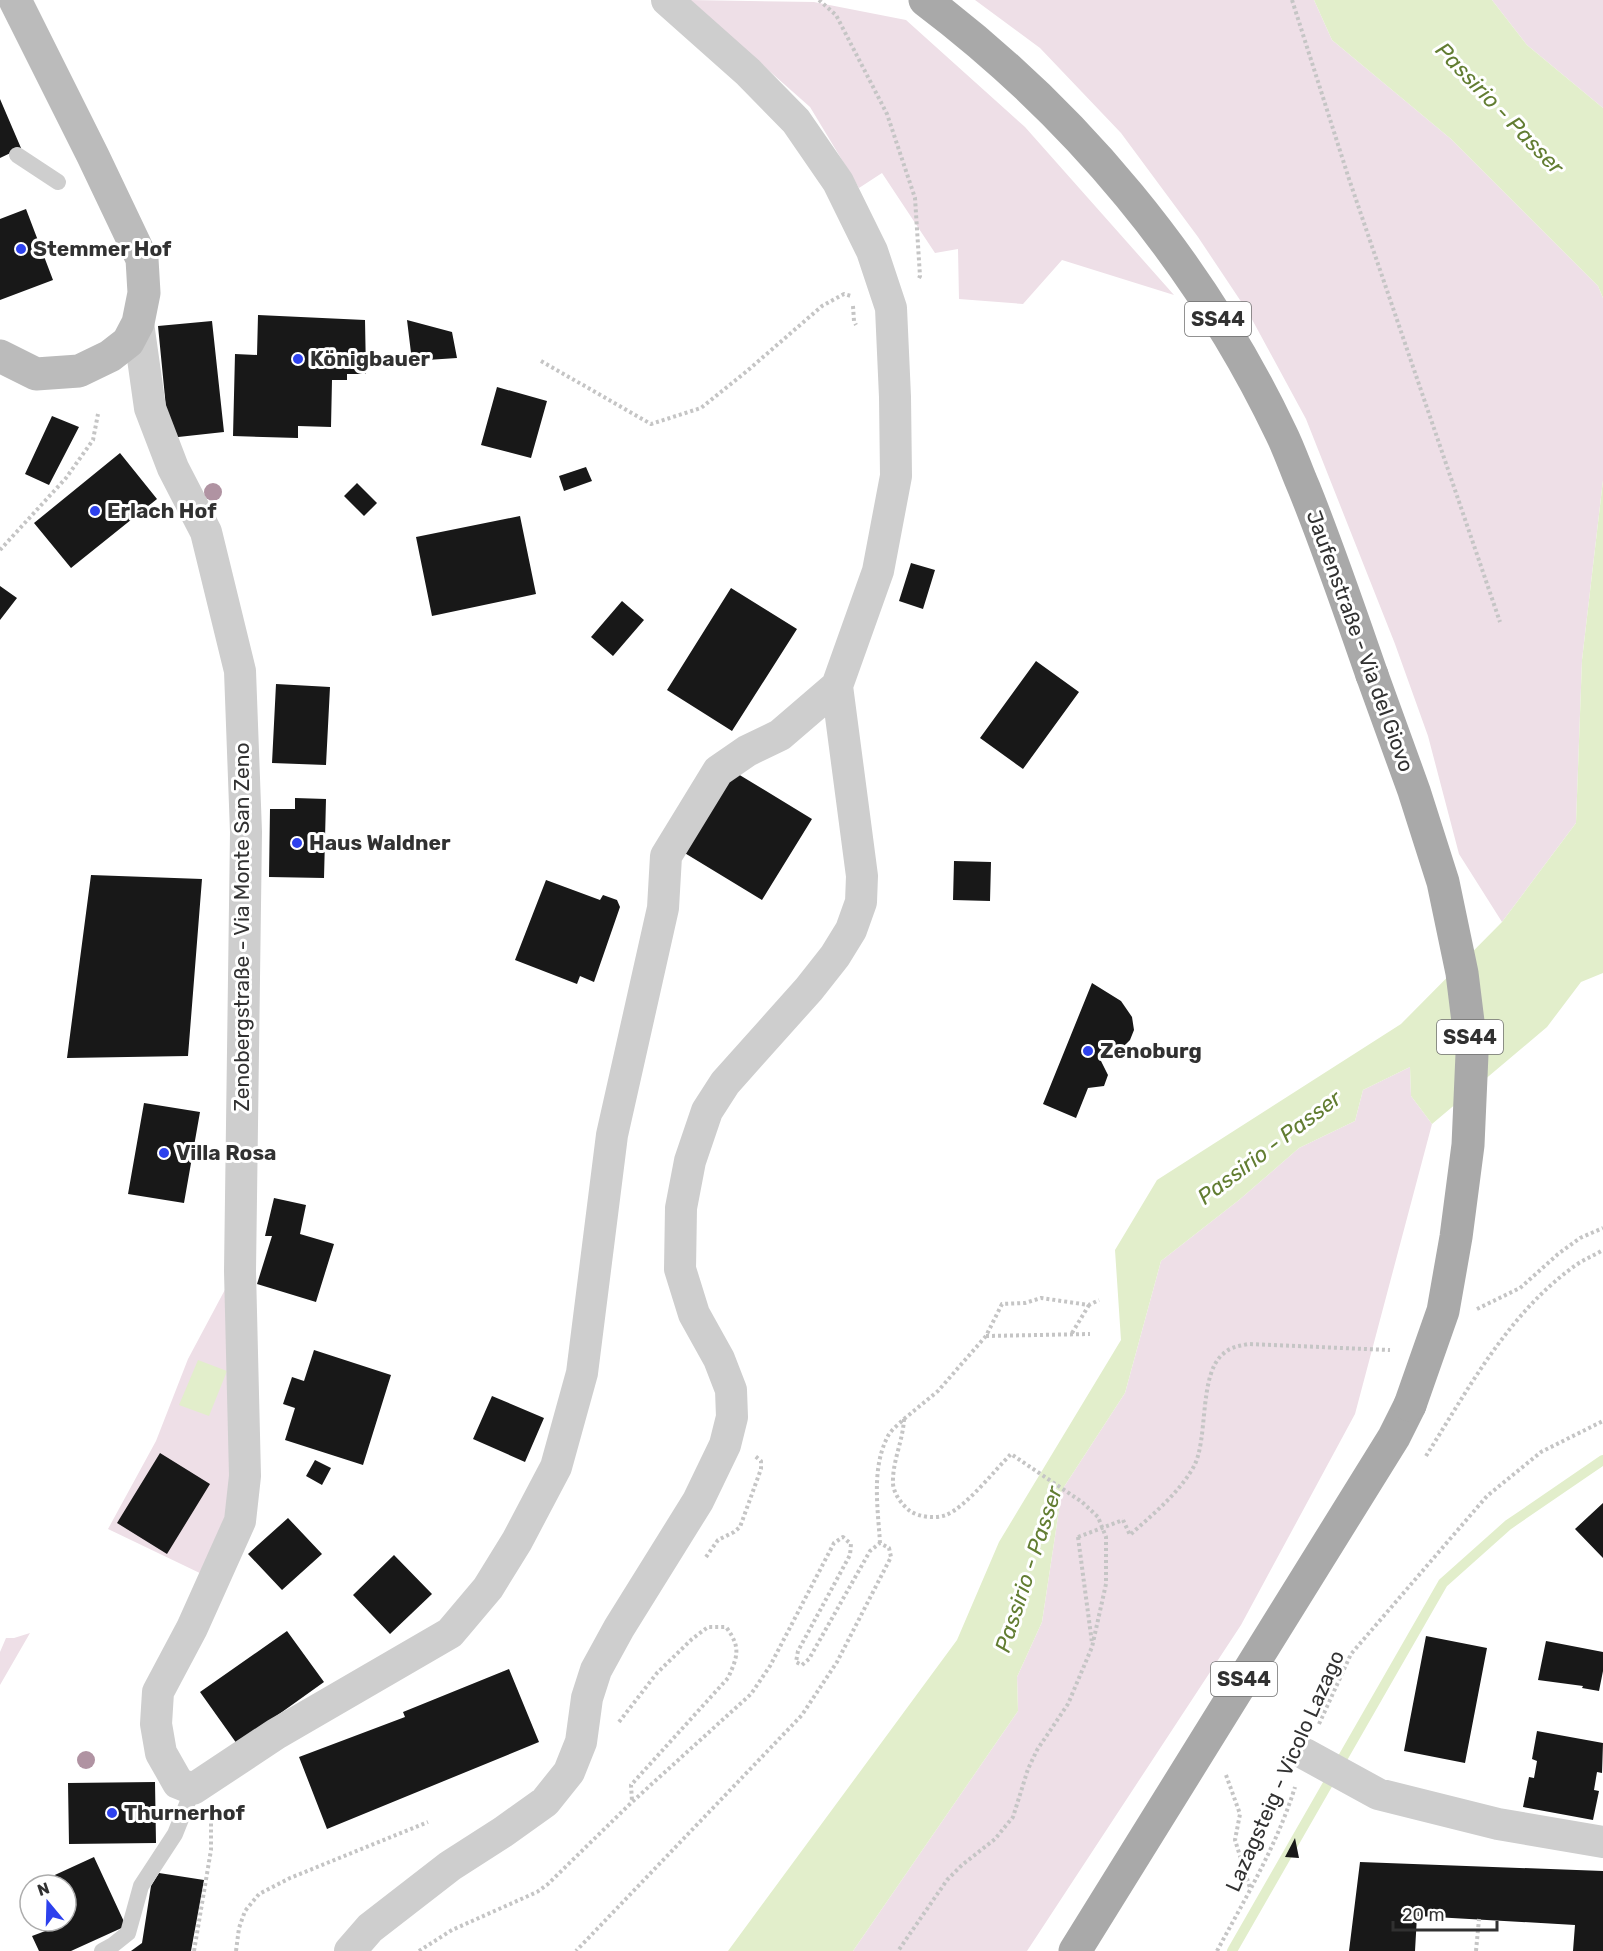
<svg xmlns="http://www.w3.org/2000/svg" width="1603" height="1951" font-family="Rubik,sans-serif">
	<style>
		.green { fill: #eedfe7 }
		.water { fill: #e2eecb }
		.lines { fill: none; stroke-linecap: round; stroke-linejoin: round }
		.stream { stroke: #e2eecb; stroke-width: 10 }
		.building { fill: #181818 }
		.path { stroke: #c5c5c5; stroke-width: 4; stroke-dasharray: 3 3; stroke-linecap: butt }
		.lane { stroke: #cecece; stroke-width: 16 }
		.street { stroke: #cecece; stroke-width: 32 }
		.secondary { stroke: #bbb; stroke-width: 33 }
		.primary { stroke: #a9a9a9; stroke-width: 33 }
		.path-bridge { stroke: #c5c5c5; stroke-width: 4; stroke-dasharray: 3 3; stroke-linecap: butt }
		.primary-bridge { stroke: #a9a9a9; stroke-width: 33 }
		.tree { fill: #b093a2 }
		.poi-dot { fill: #2d41ed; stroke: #fff; stroke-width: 2 }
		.labels { text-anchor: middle; stroke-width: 6; stroke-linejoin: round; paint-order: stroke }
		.shield { fill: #fff; stroke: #6f6f6f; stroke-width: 1.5 }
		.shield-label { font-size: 20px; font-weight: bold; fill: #313131 }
		.poi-label { font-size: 21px; font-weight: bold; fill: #313131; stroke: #fff; text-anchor: start }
		.street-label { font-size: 21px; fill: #313131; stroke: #fff }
		.water-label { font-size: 22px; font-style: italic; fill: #627d32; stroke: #fff }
	</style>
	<rect width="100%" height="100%" fill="#fff"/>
	<path class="green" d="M689 0 814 2 906 20 1025 127 1174 295 1062 260 1023 304 959 299 958 249 935 253 882 173 859 188 810 107Z
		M975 0H1314L1332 40 1451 139 1598 286 1603 298V480L1582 660 1576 823 1502 922 1459 854 1428 736 1395 644 1306 419 1248 312 1198 237 1121 133 1040 48Z
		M1492 0H1603V108L1527 45Z
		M1410 1067 1411 1096 1432 1124 1355 1414 1241 1625 1027 1951H853L1018 1711 1017 1677 1042 1622 1062 1490 1125 1393 1161 1261 1239 1200 1299 1148 1355 1121 1363 1090Z
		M228 1284 233 1492 206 1576 108 1529 156 1441 188 1359Z
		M30 1633 0 1685V1652L6 1638H14Z"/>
	<path class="water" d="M1314 0H1492L1527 45 1603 108V298L1598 286 1451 139 1332 40Z
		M1603 480V973L1581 982 1547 1027 1432 1124 1411 1096 1410 1067 1363 1090 1355 1121 1299 1148 1239 1200 1161 1261 1125 1393 1062 1490 1042 1622 1017 1677 1018 1711 853 1951H728L957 1640 999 1542 1121 1340 1115 1250 1157 1180 1401 1024 1502 922 1576 823 1582 660Z
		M198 1360 227 1371 209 1416 179 1405Z"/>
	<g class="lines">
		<path class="stream" d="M1232 1951 1443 1583 1508 1525 1603 1460"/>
	</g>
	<path class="building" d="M0 99 21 148 0 158Z
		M26 209 53 280 0 300V219Z
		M258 315 365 320 366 374H347V380H332L331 427 298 426V438L233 436 235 354 257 355Z
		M407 320 452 332 457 358 412 361Z
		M212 321 224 432 169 438 158 326Z
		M497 387 547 401 531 458 481 445Z
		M52 416 79 427 49 485 25 474Z
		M120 453 157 499 71 568 34 523Z
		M586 467 592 481 564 491 559 476Z
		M357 483 377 503 364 516 344 496Z
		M520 516 536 594 432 616 416 537Z
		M911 563 935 570 923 609 899 601Z
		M0 586 17 598 0 620Z
		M731 588 797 629 732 731 667 690Z
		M622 601 644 620 613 656 591 637Z
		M1036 661 1079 692 1023 769 980 738Z
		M276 684 330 687 326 765 272 763Z
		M733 771 812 819 762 900 683 852Z
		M295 798 326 799 324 878 269 877 270 809H295Z
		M954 861 991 862 990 901 953 900Z
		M91 875 202 879 188 1056 67 1058Z
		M546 880 600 900 603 895 617 900 620 907 594 982 580 976 577 984 515 960Z
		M1092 983 1121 1001 1132 1017 1134 1030 1130 1040 1121 1049 1108 1051 1101 1061 1108 1075 1104 1086 1088 1088 1076 1118 1043 1104Z
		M144 1103 200 1112 184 1203 128 1194Z
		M274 1198 306 1205 300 1234 334 1244 316 1302 257 1284 272 1236H265Z
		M314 1350 391 1375 363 1465 285 1440 295 1408 283 1404 292 1377 304 1381Z
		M492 1396 544 1418 525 1462 473 1439Z
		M160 1453 210 1484 167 1554 117 1523Z
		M315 1460 331 1468 322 1485 306 1476Z
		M1603 1503V1558L1575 1529Z
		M288 1518 322 1554 282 1590 248 1554Z
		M394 1555 432 1594 390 1634 353 1595Z
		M287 1631 324 1682 237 1744 200 1692Z
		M1426 1636 1487 1648 1465 1763 1404 1751Z
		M1546 1641 1603 1652V1671L1599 1691 1582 1688 1583 1686 1538 1680Z
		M509 1669 539 1742 327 1829 299 1757 405 1717 403 1712Z
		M1537 1731 1603 1743 1602 1773 1597 1772 1594 1790 1599 1791 1593 1820 1523 1807 1529 1777 1534 1778 1537 1761 1532 1759Z
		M155 1782 156 1843 69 1844 68 1783Z
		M1295 1838 1299 1858 1285 1857Z
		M94 1857 126 1926 71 1951H39L32 1936 48 1930 44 1921H66V1885H33Z
		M1360 1862 1603 1871V1951H1573L1575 1925 1417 1916 1415 1951H1349Z
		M159 1873 204 1880 191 1951H131L142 1943 151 1886Z"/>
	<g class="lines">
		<path class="path" d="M819 0 836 15 887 114 915 198 920 276 918 280
			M1292 0 1349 179 1500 622
			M853 306 854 321 856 325
			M541 361 651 424 701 408 747 371 822 306 844 294 851 296
			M0 550 66 478 93 440 98 414
			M1477 1309 1520 1288 1558 1254 1580 1238 1603 1228
			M1072 1333 1089 1305
			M986 1336 1090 1334
			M904 1419 938 1391 986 1336 1002 1304 1025 1303 1041 1298 1089 1305 1099 1300
			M1426 1456C1469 1388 1510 1310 1579 1263 1587 1258 1595 1255 1603 1250
			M1123 1520 1130 1535C1152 1515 1177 1495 1193 1468 1209 1441 1198 1375 1223 1354 1230 1347 1239 1346 1248 1344L1390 1350
			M1078 1537 1092 1643
			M880 1543C878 1509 871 1468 888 1436 891 1430 899 1424 904 1419 903 1441 892 1462 893 1484 894 1494 902 1505 910 1511 919 1517 935 1519 946 1515 966 1507 995 1470 1011 1454L1082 1502 1098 1517 1106 1537V1584L1092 1647 1068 1704 1037 1750 1028 1769 1013 1817 995 1839 962 1865 947 1880 898 1951
			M706 1557 718 1540 734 1532 740 1527 761 1469V1461L755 1456
			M619 1722 657 1673 692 1639 708 1627H726C741 1647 738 1656 728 1678L631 1785 632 1801
			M1319 1724 1351 1654 1487 1496 1541 1452 1603 1421
			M1226 1775 1240 1814 1235 1840 1250 1888
			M194 1951 211 1850V1818
			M236 1951 239 1928 245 1911 259 1894 290 1878 428 1822
			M419 1951 452 1930 537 1892 548 1884 632 1802 751 1694 770 1666 834 1543 843 1537 851 1544 850 1555 798 1651 796 1662 802 1665 809 1659 870 1551 880 1543 889 1548 891 1557 837 1662 802 1715 576 1951
			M1217 1951C1246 1897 1277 1845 1295 1787
			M1476 1951 1479 1919"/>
		<path class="lane" d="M17 155 58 182
			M102 1951 113 1945 128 1933 141 1886 175 1834 193 1789"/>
		<path class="street" d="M138 323 150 408 173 468 206 532 240 671 246 832 240 1271 245 1476 240 1521 192 1628 158 1692 156 1724 161 1753 178 1783 193 1789 276 1734 450 1633 488 1588 517 1541 556 1467 582 1373 612 1135 663 908 666 856 718 771 747 751 780 735 837 686
			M1305 1754 1378 1794 1498 1824 1603 1842
			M350 1951 370 1928 450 1866 503 1832 545 1802 569 1772 581 1742 587 1698 596 1670 619 1628 698 1501 725 1445 732 1417 731 1390 719 1359 694 1314 680 1269 681 1208 690 1161 707 1111 725 1083 809 989 835 956 851 930 861 902 862 876 837 686 878 571 896 476 895 397 891 308 872 251 838 182 796 121 748 72 667 0"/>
		<path class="secondary" d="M0 356 36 374 79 371 110 356 128 342 138 323 144 293 142 259 93 156 15 0"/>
		<path class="primary" d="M925 0C1076 114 1200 263 1281 433 1290 451 1296 470 1304 488 1329 550 1350 612 1372 675
			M1075 1951 1394 1437 1410 1405"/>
		<path class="path-bridge" d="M1078 1537 1123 1520"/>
		<path class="primary-bridge" d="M1372 675 1414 791 1443 882 1462 973 1472 1054 1468 1145 1456 1237 1443 1311 1410 1405"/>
	</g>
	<g class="tree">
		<circle cx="213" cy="492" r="9"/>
		<circle cx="86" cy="1760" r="9"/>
	</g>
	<g class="poi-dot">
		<circle cx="21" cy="249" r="6"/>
		<circle cx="298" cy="359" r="6"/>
		<circle cx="95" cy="511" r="6"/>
		<circle cx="297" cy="843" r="6"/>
		<circle cx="1088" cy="1051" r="6"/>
		<circle cx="164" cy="1153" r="6"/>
		<circle cx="112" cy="1813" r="6"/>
	</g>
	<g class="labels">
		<g class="shield">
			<rect x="1185" y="302" width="66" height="34" rx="4.5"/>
			<rect x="1437" y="1020" width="66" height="34" rx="4.5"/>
			<rect x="1211" y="1662" width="66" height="34" rx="4.5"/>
		</g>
		<g class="shield-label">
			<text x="1218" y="326">SS44</text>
			<text x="1470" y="1044">SS44</text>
			<text x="1244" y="1686">SS44</text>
		</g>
		<g class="poi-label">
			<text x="33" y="256">Stemmer Hof</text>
			<text x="310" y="366">Königbauer</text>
			<text x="107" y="518">Erlach Hof</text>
			<text x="309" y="850">Haus Waldner</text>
			<text x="1100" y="1058">Zenoburg</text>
			<text x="176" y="1160">Villa Rosa</text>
			<text x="124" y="1820">Thurnerhof</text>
		</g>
		<g class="street-label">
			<text transform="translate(1360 641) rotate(70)" y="7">Jaufenstraße - Via del Giovo</text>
			<text transform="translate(242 927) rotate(-90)" y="7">Zenobergstraße - Via Monte San Zeno</text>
			<text transform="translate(1285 1771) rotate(-66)" y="7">Lazagsteig - Vicolo Lazago</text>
		</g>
		<g class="water-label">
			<text transform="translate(1500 108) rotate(46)" y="8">Passirio - Passer</text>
			<text transform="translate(1269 1147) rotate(-37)" y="8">Passirio - Passer</text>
			<text transform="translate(1028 1569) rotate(-72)" y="8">Passirio - Passer</text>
		</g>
	</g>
	<g transform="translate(48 1903) rotate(341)"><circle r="28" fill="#ffffff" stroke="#adadad" stroke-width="1.5"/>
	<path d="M0-4.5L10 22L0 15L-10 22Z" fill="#2d41ed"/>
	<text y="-9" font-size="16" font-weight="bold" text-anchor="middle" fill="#313131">N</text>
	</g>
	<path d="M1393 1921v9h104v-9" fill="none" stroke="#313131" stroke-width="3"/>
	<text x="1402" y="1921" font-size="18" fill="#313131" stroke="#ffffff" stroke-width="4.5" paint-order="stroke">20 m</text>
</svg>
